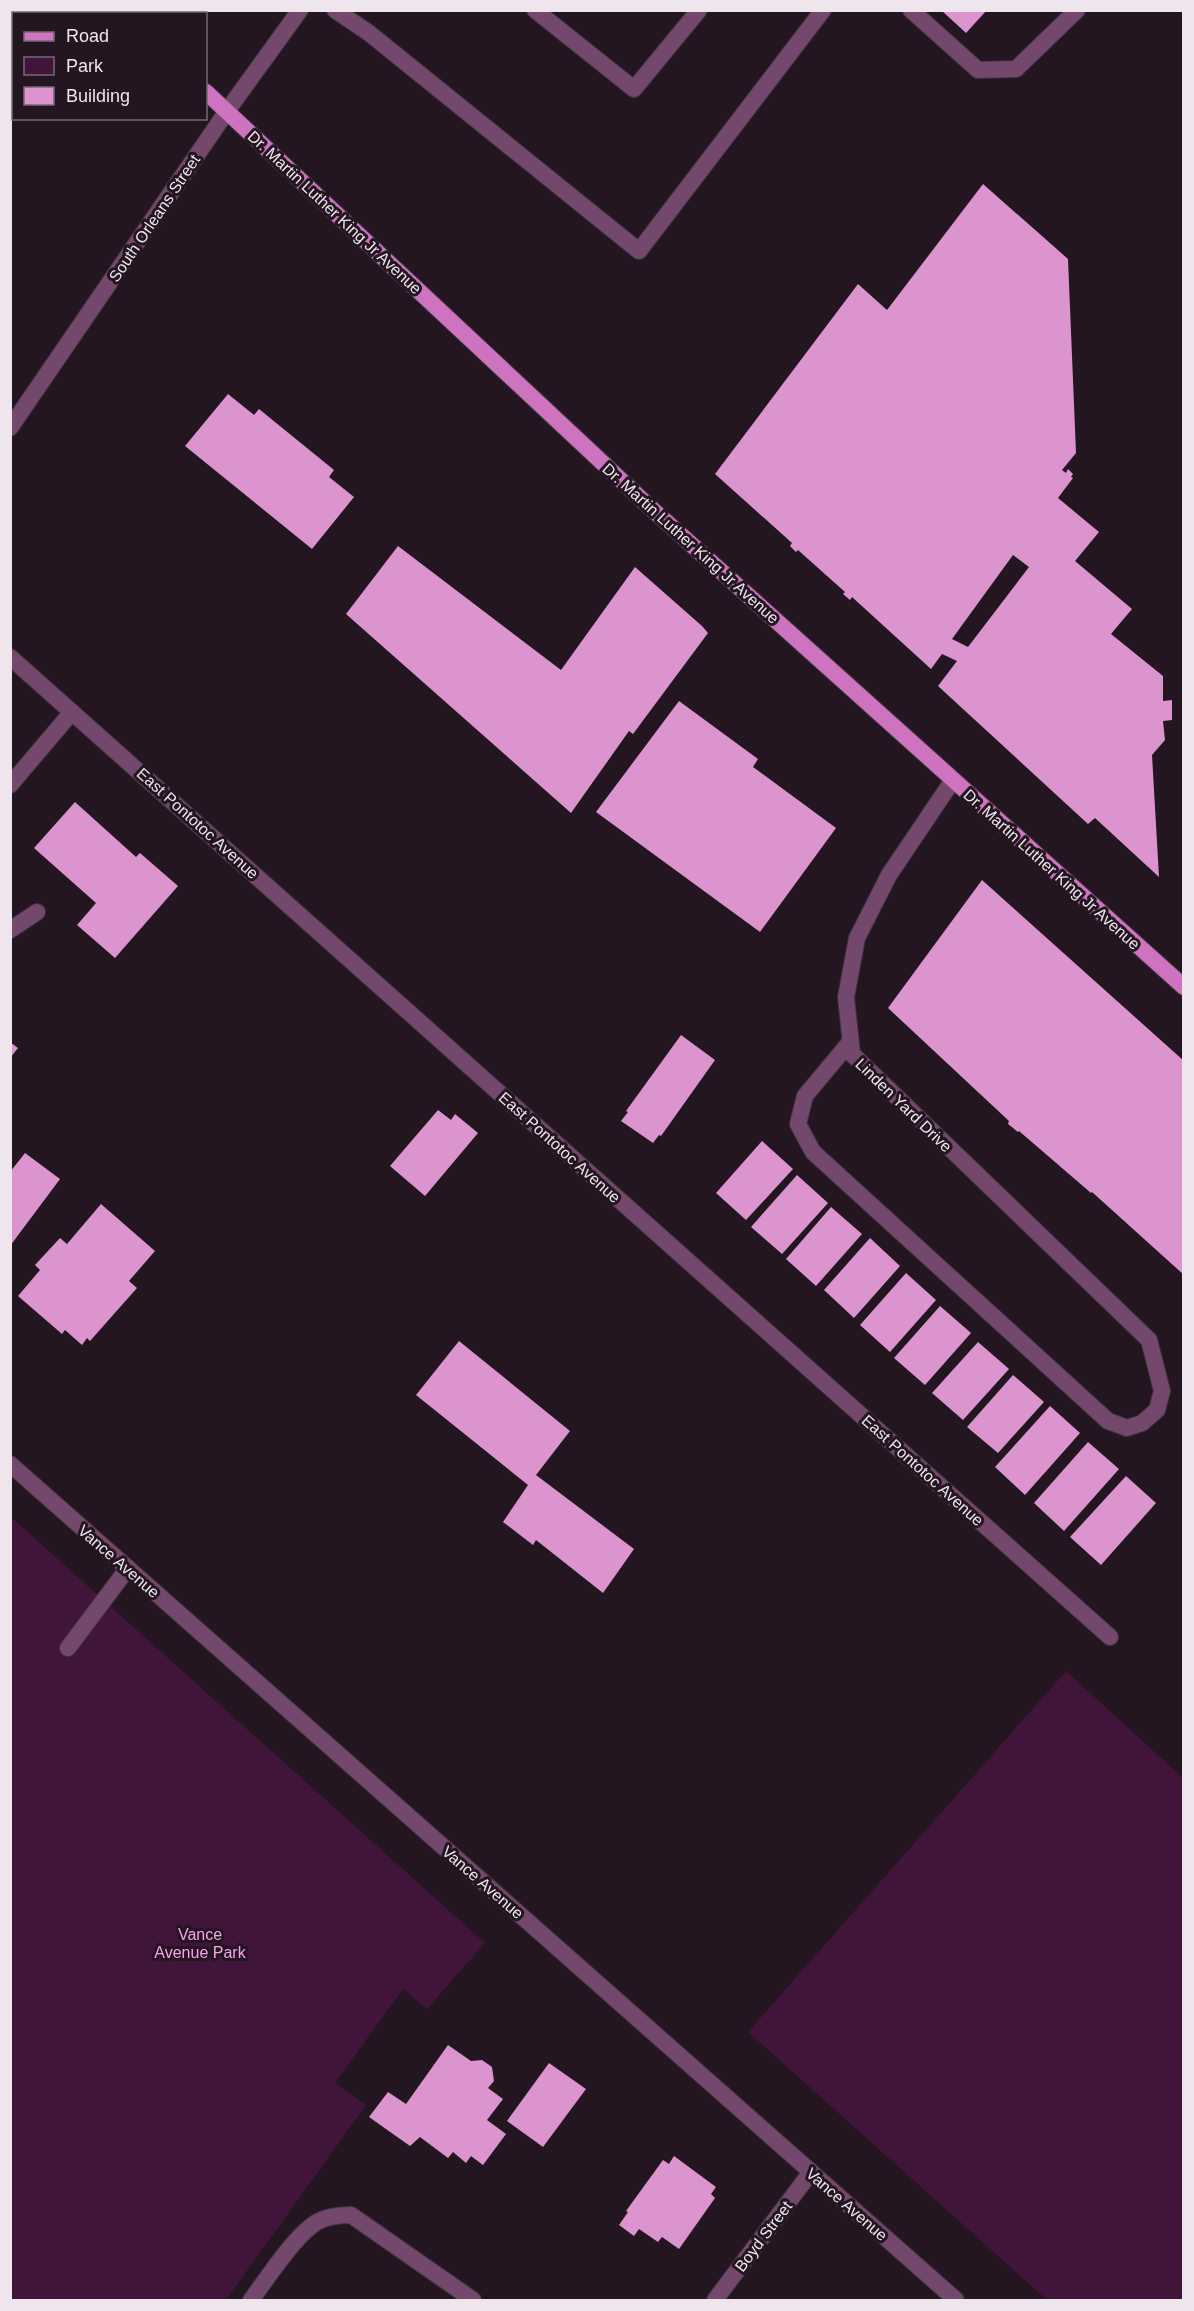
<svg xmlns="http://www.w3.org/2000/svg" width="1194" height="2311" font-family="Helvetica,sans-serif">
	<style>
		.park { fill: #41143a }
		.building { fill: #dc94ce; fill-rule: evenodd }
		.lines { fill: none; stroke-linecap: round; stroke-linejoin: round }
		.service-casing { stroke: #40333e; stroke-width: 18 }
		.minor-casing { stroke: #40333e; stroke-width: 18 }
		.tertiary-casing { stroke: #40333e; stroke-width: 18 }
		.primary-casing { stroke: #40333e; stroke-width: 18 }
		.service { stroke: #74486c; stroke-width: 16 }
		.minor { stroke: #74486c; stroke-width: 16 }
		.tertiary { stroke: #74486c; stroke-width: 16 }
		.primary { stroke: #ce73bf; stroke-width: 16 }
		.labels { text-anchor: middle; stroke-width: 6; stroke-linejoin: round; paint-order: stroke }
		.street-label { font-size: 16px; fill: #efe5ed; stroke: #231621 }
		.park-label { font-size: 16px; fill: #fda0eb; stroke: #231621 }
	</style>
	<rect width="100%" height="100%" fill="#231621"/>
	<path class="park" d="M10 1516 485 1943 427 2009 403 1989 335 2083 366 2105 226 2300H11Z
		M1066 1671 1183 1778V2300H1047L748 2032Z"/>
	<path class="building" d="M941 10H987L966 33Z
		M983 184 1068 259 1076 453 1062 470 1066 473 1068 469 1073 474 1071 477 1073 478 1058 498 1099 532 1075 561 1132 609 1111 634 1163 676V701L1172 700V720L1163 721 1165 740 1152 755 1159 877 1095 818 1088 824 938 686 957 661 942 654 931 669 852 597 850 600 843 594 845 592 798 550 796 552 790 546 792 543 715 474 858 284 887 310ZM1013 555 1029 567 968 647 952 639Z
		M228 394 254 415 259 409 334 470 329 477 354 497 312 549 185 446Z
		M398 546 561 670 635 567 702 626 708 633 633 734 629 731 571 813 346 614Z
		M679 701 758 759 753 767 836 828 760 932 596 812Z
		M75 802 136 857 140 853 178 886 115 958 77 925 96 903 34 848Z
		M982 880 1184 1061V1275L1092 1192 1091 1193 1019 1131 1018 1132 1008 1124 1009 1121 888 1008Z
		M681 1035 715 1060 661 1136 659 1135 653 1143 621 1121 628 1112 626 1111Z
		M10 1042 18 1048 10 1058Z
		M438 1110 451 1120 455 1114 478 1133 425 1196 390 1166Z
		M762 1141 793 1169 746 1220 716 1193Z
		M25 1153 60 1179 10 1246V1172Z
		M797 1175 828 1203 782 1254 751 1227Z
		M101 1204 155 1251 129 1281 137 1288 90 1341 87 1338 82 1345 65 1330 62 1334 18 1296 40 1270 35 1265 60 1238 67 1244Z
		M831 1207 862 1234 816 1286 786 1259Z
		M870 1238 900 1266 854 1318 824 1290Z
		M906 1273 936 1300 890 1352 860 1325Z
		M940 1306 971 1333 925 1385 894 1358Z
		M459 1341 570 1431 536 1475 634 1549 603 1593 536 1540 533 1545 503 1522 528 1485 416 1395Z
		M978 1342 1009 1369 963 1420 932 1393Z
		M1013 1375 1044 1402 998 1453 967 1427Z
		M1050 1406 1080 1433 1025 1495 995 1467Z
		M1088 1442 1119 1469 1064 1531 1034 1503Z
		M1126 1476 1156 1503 1101 1565 1070 1537Z
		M448 2045 471 2061 482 2060 492 2067 494 2081 488 2088 503 2099 487 2120 506 2134 483 2165 471 2156 466 2163 453 2152 448 2158 420 2137 410 2146 369 2117 388 2092 406 2104Z
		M549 2063 586 2089 543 2147 507 2121Z
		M674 2156 716 2187 711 2194 715 2198 679 2249 662 2237 658 2242 639 2229 634 2236 619 2225 628 2212 626 2211 663 2160 669 2164Z"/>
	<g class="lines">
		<g class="service-casing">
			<path id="service" d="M335 10 369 33 639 251 823 10
				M535 10 634 89 699 10
				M911 10 978 70 1016 69 1077 10
				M10 785 72 712
				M10 930 37 912
				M850 1042 805 1096 798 1124 813 1152 1108 1421 1127 1428 1142 1423 1157 1410 1162 1391 1149 1340 852 1054 846 997 857 938 889 875 953 780
				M68 1648 128 1568
				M251 2300C267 2279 296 2233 319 2221 329 2216 340 2215 351 2215L473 2300"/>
		</g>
		<g class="minor-casing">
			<path id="minor" d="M10 428 227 111 300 10
				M10 657 1110 1637
				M715 2300 811 2172"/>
		</g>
		<g class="tertiary-casing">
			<path id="tertiary" d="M10 1464 956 2300"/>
		</g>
		<g class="primary-casing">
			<path id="primary" d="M113 10 117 14
				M206 92 653 510 1184 987"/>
		</g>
		<use href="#service" class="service"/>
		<use href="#minor" class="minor"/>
		<use href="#tertiary" class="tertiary"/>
		<use href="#primary" class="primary"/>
	</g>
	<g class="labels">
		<g class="street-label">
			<text transform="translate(335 212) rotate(43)" y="6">Dr. Martin Luther King Jr Avenue</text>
			<text transform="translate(154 218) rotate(-56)" y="6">South Orleans Street</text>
			<text transform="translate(691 543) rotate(42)" y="6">Dr. Martin Luther King Jr Avenue</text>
			<text transform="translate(198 823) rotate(42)" y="6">East Pontotoc Avenue</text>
			<text transform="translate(1052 869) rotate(42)" y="6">Dr. Martin Luther King Jr Avenue</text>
			<text transform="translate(904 1105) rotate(44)" y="6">Linden Yard Drive</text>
			<text transform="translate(560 1147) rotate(42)" y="6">East Pontotoc Avenue</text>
			<text transform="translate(923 1470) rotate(42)" y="6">East Pontotoc Avenue</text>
			<text transform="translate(119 1561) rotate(41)" y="6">Vance Avenue</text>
			<text transform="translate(483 1882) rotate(41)" y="6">Vance Avenue</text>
			<text transform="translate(847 2204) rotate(41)" y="6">Vance Avenue</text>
			<text transform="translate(763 2236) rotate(-53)" y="6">Boyd Street</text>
		</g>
		<g class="park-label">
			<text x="200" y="1940">Vance<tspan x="200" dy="18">Avenue Park</tspan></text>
		</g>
	</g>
	<rect width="1194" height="2311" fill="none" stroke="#efe5ed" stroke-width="24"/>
	<rect x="12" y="12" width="195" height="108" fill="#231621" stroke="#756973" stroke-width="1.5"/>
	<rect x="24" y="32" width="30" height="9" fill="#ce73bf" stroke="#756973" stroke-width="1.5"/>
	<text x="66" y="42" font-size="18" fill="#efe5ed">Road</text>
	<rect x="24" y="57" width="30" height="18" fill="#41143a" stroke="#756973" stroke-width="1.5"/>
	<text x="66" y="72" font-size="18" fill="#efe5ed">Park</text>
	<rect x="24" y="87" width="30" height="18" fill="#dc94ce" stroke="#756973" stroke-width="1.5"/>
	<text x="66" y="102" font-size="18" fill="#efe5ed">Building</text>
</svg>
